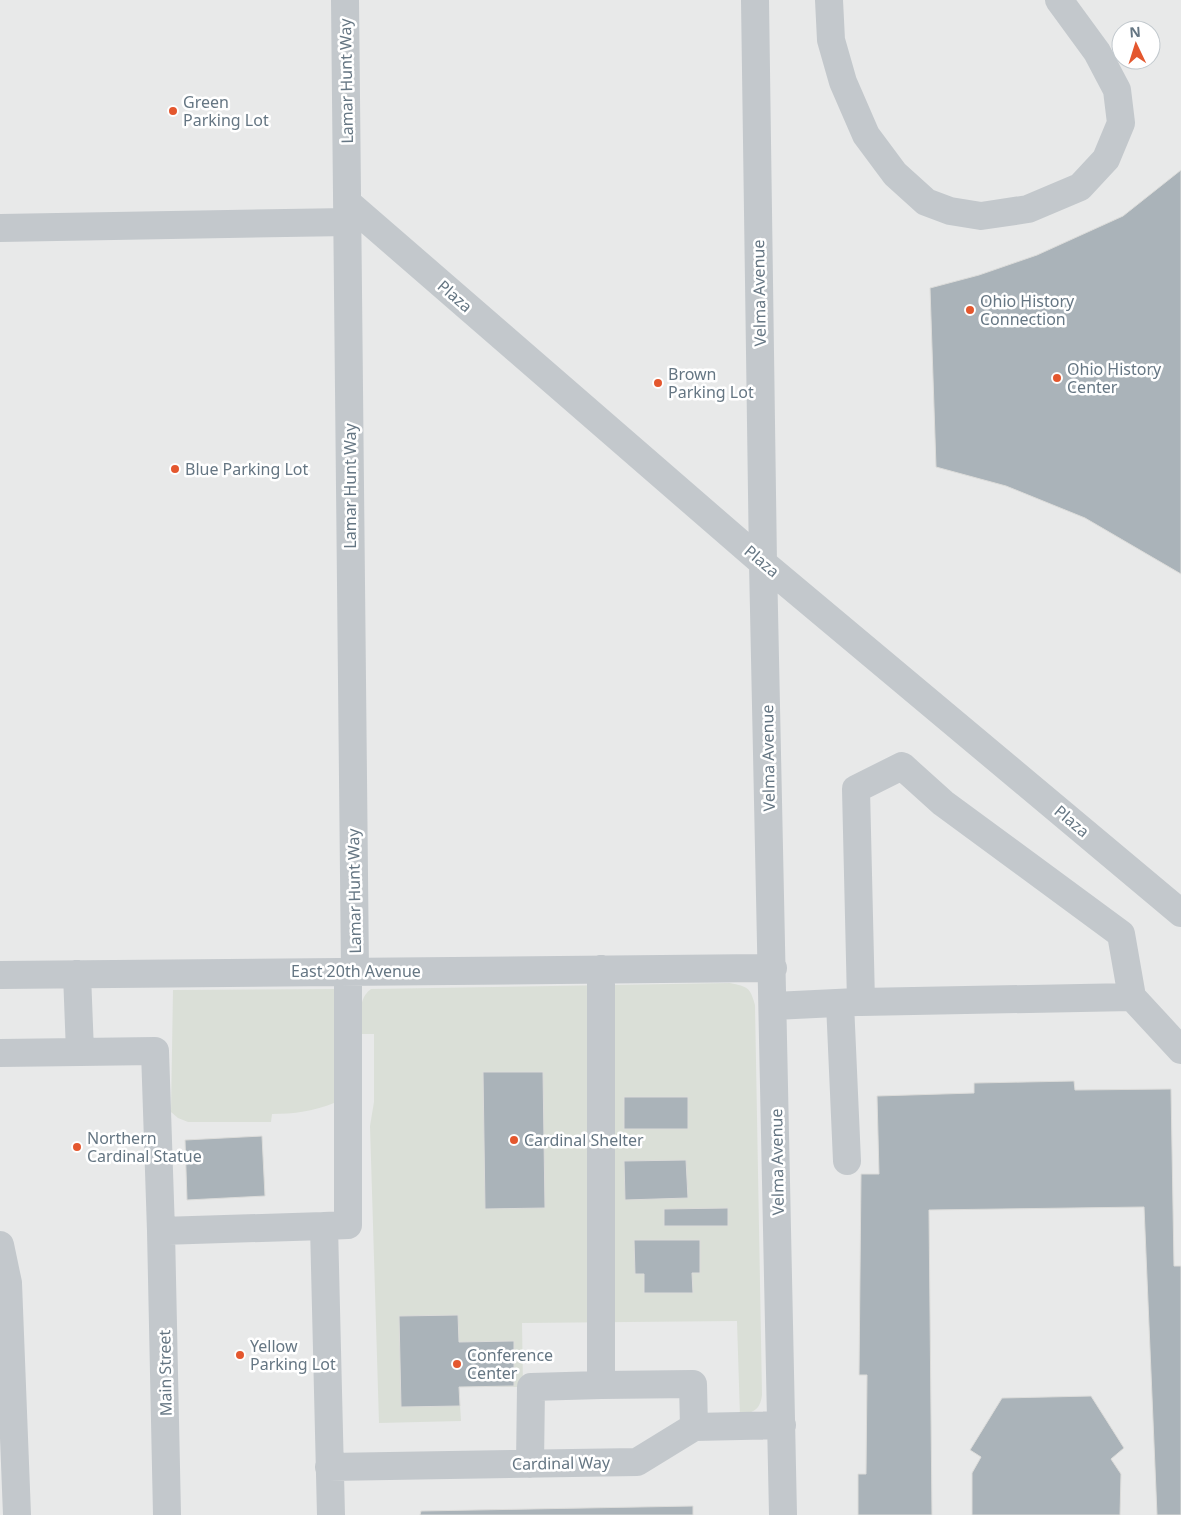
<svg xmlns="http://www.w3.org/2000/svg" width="1181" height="1515" font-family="'Noto Sans',sans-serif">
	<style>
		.built { fill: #e8e9e9; fill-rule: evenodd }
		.green { fill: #dadfd7 }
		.building { fill: #aab3b9; stroke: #dcdcda }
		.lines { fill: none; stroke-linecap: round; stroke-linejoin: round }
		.minor { stroke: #c3c8cc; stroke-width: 28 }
		.poi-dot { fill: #e4572e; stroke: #fff; stroke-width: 2 }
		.labels { text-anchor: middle; stroke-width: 5; stroke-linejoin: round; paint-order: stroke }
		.street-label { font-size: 16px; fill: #657683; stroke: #fff }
		.poi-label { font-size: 16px; fill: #657683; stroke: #fff; text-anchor: start }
	</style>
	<rect width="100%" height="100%" fill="#fafaf8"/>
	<path class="built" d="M0 0H1181V1515H0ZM1121 30H1151V60H1121Z"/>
	<path class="green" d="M730 983C748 987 750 987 755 1005L762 1395C760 1411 753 1411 740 1417L737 1321 522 1323 523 1387H459L461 1421 379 1423 370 1126 374 1102V1034H361C361 1018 357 999 371 989Z
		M342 989 334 1103C315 1111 293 1114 272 1114L271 1122H188L178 1118 171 1112 173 990Z"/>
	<path class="building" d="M1181 170V574L1085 518 1006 486 936 467 930 288 979 275 1037 255 1123 216Z
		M483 1072H543L545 1208 485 1209Z
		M1074 1081 1075 1090 1171 1089 1174 1266H1181V1515H1157L1144 1207 929 1210 932 1515H858V1474H866L867 1375H859L861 1174H879L877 1096 974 1093V1083Z
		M624 1097H688V1129H624Z
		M262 1136 265 1196 187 1200 185 1140Z
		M686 1160 688 1198 625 1200 624 1161Z
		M728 1208V1226H664V1209Z
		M634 1240H700V1273H692L693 1293H644V1274H635Z
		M458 1315 459 1342 514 1341V1386L459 1387 460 1406 401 1407 399 1316Z
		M1091 1396 1124 1448 1111 1459 1121 1474 1120 1515H972V1473L981 1457 970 1450 1002 1398Z
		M693 1506V1515H420L421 1511Z"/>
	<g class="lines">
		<path class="minor" d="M345 0 355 972
			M755 0 763 563 783 1515
			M829 0 831 40 843 82 866 135 895 174 926 202 950 211 981 216 1028 209 1080 187 1106 159 1121 123 1117 90 1097 52 1059 0
			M348 203 763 563 1181 913
			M0 228 348 222
			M601 969V1385L693 1384 694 1427
			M77 974 80 1052 155 1051 161 1231 167 1515
			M0 975 773 968
			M1132 997 1121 934 943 803 902 766 856 789 861 1002 1132 997 1181 1050
			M840 1003 847 1161
			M774 1006 857 1002
			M0 1053 80 1052
			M324 1226 348 1225V971
			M161 1231 324 1226 331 1515
			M0 1245 8 1283 17 1515
			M530 1464 531 1387 601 1385
			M329 1467 637 1462 694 1427 782 1425"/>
	</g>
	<g class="poi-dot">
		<circle cx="173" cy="111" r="5"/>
		<circle cx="970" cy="310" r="5"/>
		<circle cx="1057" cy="378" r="5"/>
		<circle cx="658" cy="383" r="5"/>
		<circle cx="175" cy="469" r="5"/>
		<circle cx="514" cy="1140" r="5"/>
		<circle cx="77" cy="1147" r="5"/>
		<circle cx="240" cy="1355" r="5"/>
		<circle cx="457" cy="1364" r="5"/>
	</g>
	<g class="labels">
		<g class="street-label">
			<text transform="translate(346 81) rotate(-91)" y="6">Lamar Hunt Way</text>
			<text transform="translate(759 293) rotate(-91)" y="6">Velma Avenue</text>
			<text transform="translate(455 296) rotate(41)" y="6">Plaza</text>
			<text transform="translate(350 486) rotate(-90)" y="6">Lamar Hunt Way</text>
			<text transform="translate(762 561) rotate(40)" y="6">Plaza</text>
			<text transform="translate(768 758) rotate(-91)" y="6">Velma Avenue</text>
			<text transform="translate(1072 821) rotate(40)" y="6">Plaza</text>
			<text transform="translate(354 891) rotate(-91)" y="6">Lamar Hunt Way</text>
			<text x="356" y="977">East 20th Avenue</text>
			<text transform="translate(777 1162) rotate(-91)" y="6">Velma Avenue</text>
			<text transform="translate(165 1373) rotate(-91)" y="6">Main Street</text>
			<text transform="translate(561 1463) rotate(-1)" y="6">Cardinal Way</text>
		</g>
		<g class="poi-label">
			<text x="183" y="108">Green<tspan x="183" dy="18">Parking Lot</tspan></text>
			<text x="980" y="307">Ohio History<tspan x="980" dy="18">Connection</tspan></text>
			<text x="1067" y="375">Ohio History<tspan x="1067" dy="18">Center</tspan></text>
			<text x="668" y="380">Brown<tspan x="668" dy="18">Parking Lot</tspan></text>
			<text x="185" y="475">Blue Parking Lot</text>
			<text x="87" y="1144">Northern<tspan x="87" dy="18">Cardinal Statue</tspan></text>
			<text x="524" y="1146">Cardinal Shelter</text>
			<text x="250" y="1352">Yellow<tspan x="250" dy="18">Parking Lot</tspan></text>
			<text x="467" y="1361">Conference<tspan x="467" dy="18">Center</tspan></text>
		</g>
	</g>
	<g transform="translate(1136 45) rotate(356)"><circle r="24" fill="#ffffff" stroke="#c1c8cd"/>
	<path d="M0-4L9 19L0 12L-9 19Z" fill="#e4572e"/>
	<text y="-8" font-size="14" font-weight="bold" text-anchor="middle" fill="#657683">N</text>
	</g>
</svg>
